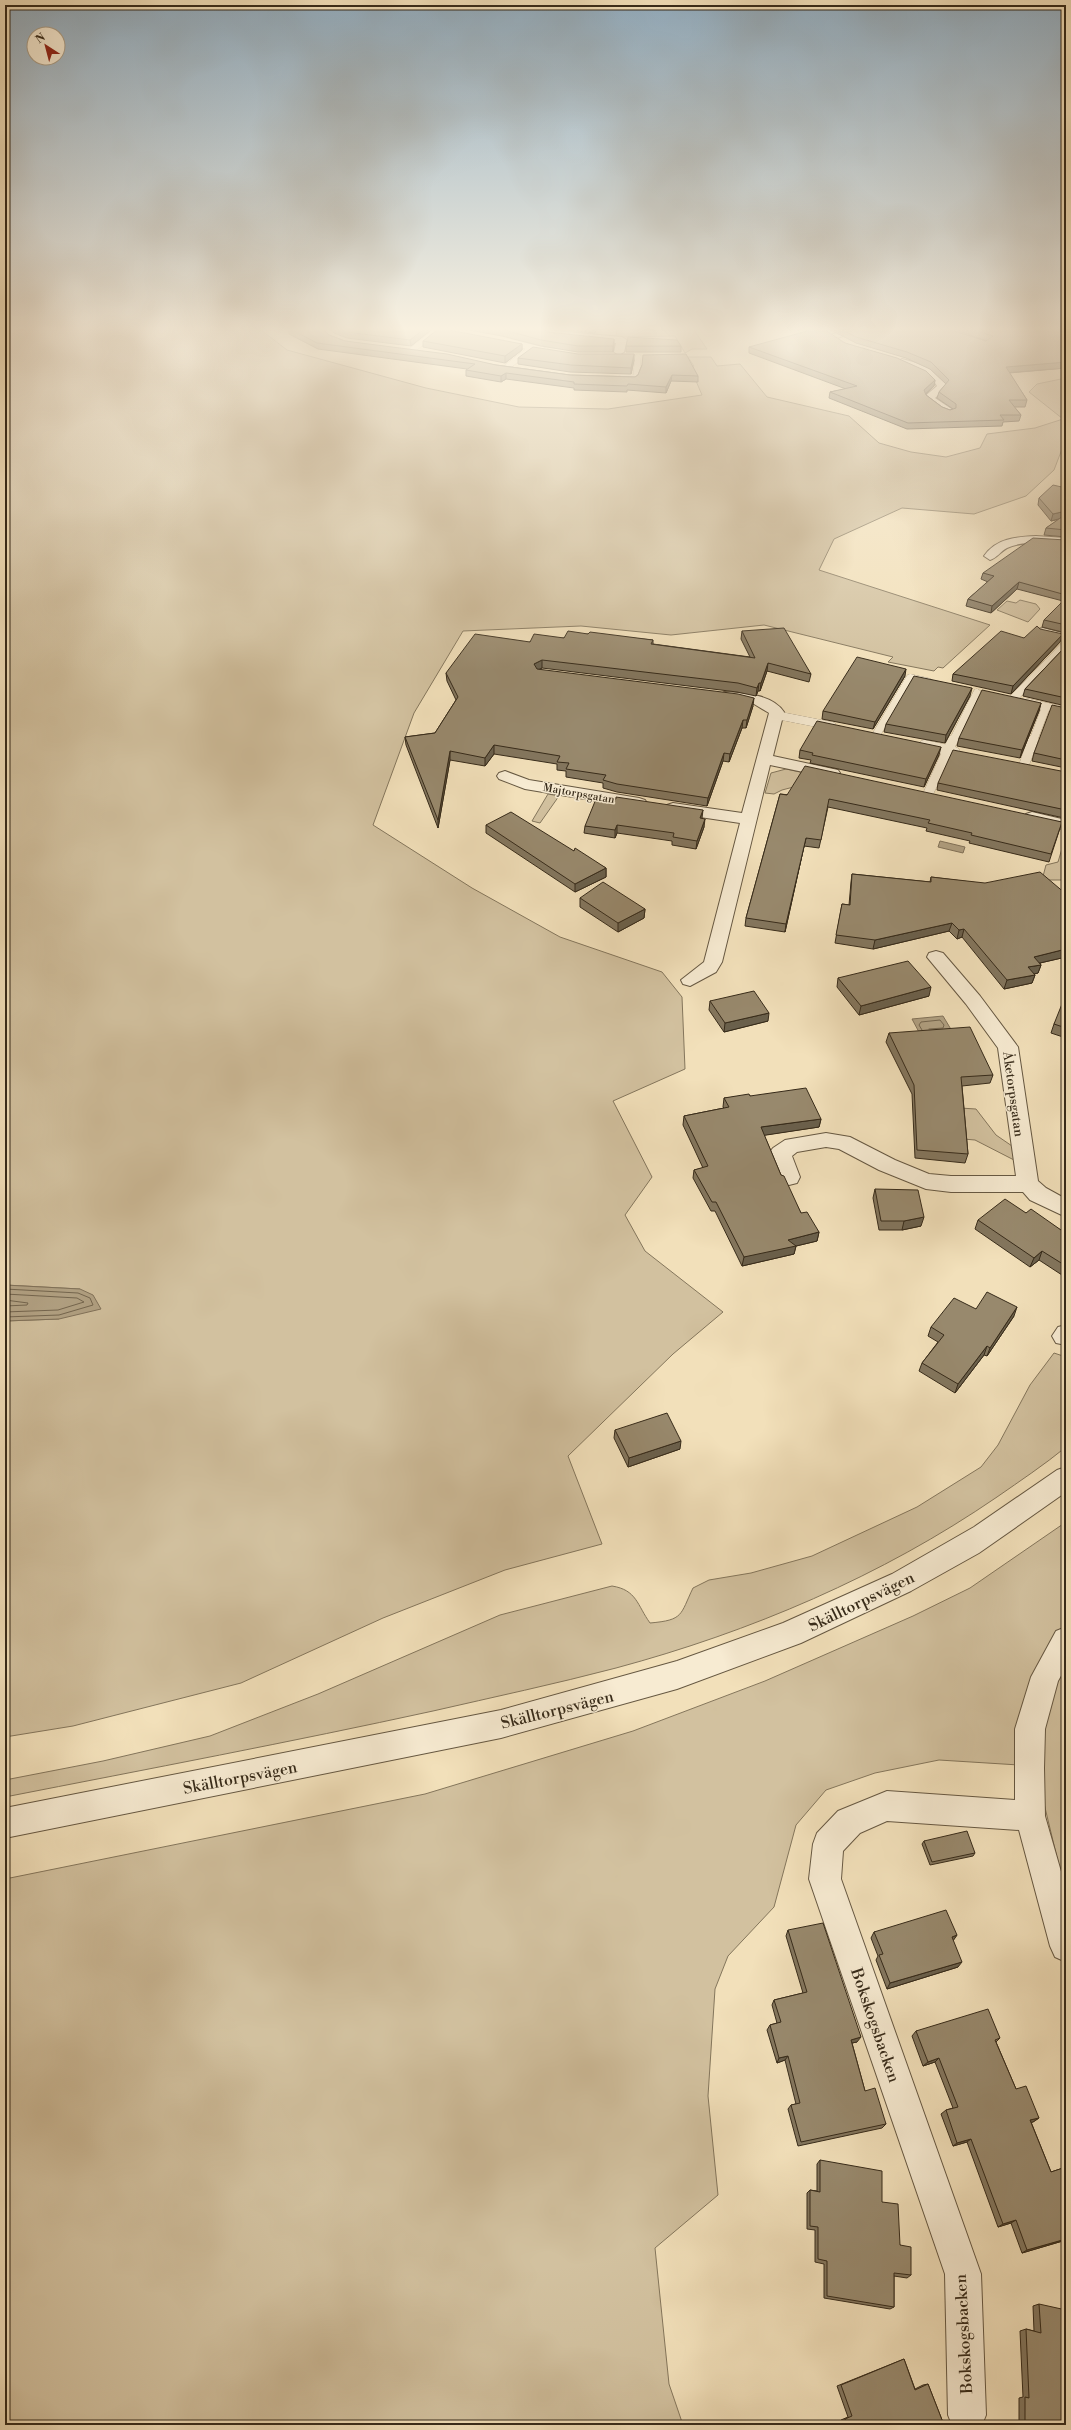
<svg xmlns="http://www.w3.org/2000/svg" width="1071" height="2430" font-family="'Libre Bodoni',serif">
	<style>
		.green { fill: #d2c19f; stroke: #84765c }
		.water { fill: #b2a284; stroke: #81725a }
		.lines { fill: none; stroke-linecap: round; stroke-linejoin: round }
		.shore { stroke: #74664f; stroke-width: 1 }
		.service-far2-casing { stroke: #665842; stroke-width: 6 }
		.service-far1-casing { stroke: #665842; stroke-width: 8 }
		.service-casing { stroke: #665842; stroke-width: 10 }
		.minor-casing { stroke: #665842; stroke-width: 2 }
		.tertiary-casing { stroke: #665842; stroke-width: 2 }
		.service-far2 { stroke: #f7ebd2; stroke-width: 6 }
		.service-far1 { stroke: #f7ebd2; stroke-width: 8 }
		.service { stroke: #f7ebd2; stroke-width: 10 }
		.minor { fill: #f7ebd2; fill-rule: evenodd }
		.tertiary { fill: #f7ebd2; fill-rule: evenodd }
		.wall { fill: #83765e; stroke: #372b1a }
		.shaded-wall { fill: #6a604c; stroke: #372b1a }
		.building { fill: #98896d; stroke: #372b1a }
		.labels { text-anchor: middle; stroke-width: 3; stroke-linejoin: round; paint-order: stroke }
		.far-street-label { font-size: 11px; fill: #372b1a; stroke: #f7ebd2 }
		.street-label { font-size: 13px; fill: #372b1a; stroke: #f7ebd2 }
		.near-street-label { font-size: 16px; fill: #372b1a; stroke: #f7ebd2 }
	</style>
	<rect width="100%" height="100%" fill="#f2e0ba"/>
	<filter id="stains"><feTurbulence type="fractalNoise" baseFrequency=".005" numOctaves="4"/><feColorMatrix values="0 0 0 0 .2 0 0 0 0 .09 0 0 0 0 .02 0 0 0 .5 -.17"/></filter>
	<radialGradient id="worn" r=".72"><stop offset=".6" stop-color="#630" stop-opacity="0"/><stop offset="1" stop-color="#630" stop-opacity=".3"/></radialGradient>
	<path class="green" d="M5 330H261L287 350 426 388 519 407 608 409 702 395 690 367 694 366 688 357H711L717 366 740 364 767 397 849 416 879 443 911 452 946 457 980 448 987 434 1035 428 1063 419 1029 392 1037 384 1066 378V448L1062 449 1054 470 1026 496 974 514 902 508 834 539 819 570 990 625 943 668 938 667 934 671 888 662 893 657 764 625 671 635 581 626 463 631 414 713 373 825 472 888 560 937 662 972 682 997 685 1069 613 1101 652 1177 625 1215 645 1251 723 1312 673 1354 568 1456 602 1544 505 1570 383 1618 241 1683 73 1726 5 1737V1321L59 1319 80 1289 5 1285Z
		M617 330H694L707 349H692L685 353 675 336 616 337Z
		M1020 600 1036 604 1040 609 1028 622 997 610 1007 601 1016 603Z
		M786 769 828 778 782 790 774 794 765 793 771 773Z
		M548 794 559 796 540 823 532 821Z
		M1066 835V880H1042L1046 865 1058 862Z
		M960 1108 976 1109 996 1135 1012 1146 1014 1160 975 1140 963 1139Z
		M1054 1353 1066 1357V1447C1044 1465 1020 1481 997 1497 882 1576 750 1632 616 1668 555 1684 494 1697 433 1711 291 1742 148 1769 5 1797V1780L103 1761 210 1736 318 1694 500 1615 612 1586C637 1590 637 1605 650 1623 684 1620 680 1615 693 1588L709 1580 751 1573 812 1556 917 1507 981 1467 998 1445 1030 1385Z
		M1066 1522V1895L1035 1766 939 1760 875 1773 826 1790 796 1825 774 1907 728 1956 715 1989 708 2096 718 2195 655 2248 669 2384 683 2425H5V1879L425 1794 633 1731 765 1681 913 1616 970 1588Z"/>
	<path class="water" d="M940 841 965 847 963 853 938 847Z
		M943 1016 952 1031 920 1034 912 1019Z
		M5 1285 80 1289 93 1295 101 1309 59 1319 5 1321Z"/>
	<g class="lines">
		<path class="shore" d="M922 1030 919 1025 921 1022 940 1020 944 1025 943 1028 929 1029
			M5 1289 78 1293 90 1298 93 1305 59 1315 5 1317
			M5 1294 77 1298 84 1302 58 1310 5 1312
			M5 1300 28 1303 27 1305 5 1306"/>
		<g class="service-far2-casing">
			<path id="service-far2" d="M506 341 546 351
				M411 351 435 332
				M507 367 530 349
				M621 378H636L638 357"/>
		</g>
		<g class="service-far1-casing">
			<path id="service-far1" d="M1013 699 1066 644
				M1025 702 1066 711
				M776 715 832 726
				M876 735 910 678 928 682
				M953 741 977 693
				M1033 741 1046 707"/>
		</g>
		<g class="service-casing">
			<path id="service" d="M924 745 948 750 953 740
				M1024 765 1033 740
				M928 794 948 750 955 752"/>
		</g>
		<g class="minor-casing">
			<path id="minor" d="M545 330 622 337 627 340 624 352 619 355 614 352 616 343 551 338 548 337Z
				M843 330H859L832 340 827 337Z
				M902 359C916 362 943 372 947 387L935 398 953 410V414C944 417 928 405 924 397L937 386C931 374 910 369 898 364L897 362Z
				M1036 536 1066 538V546C1048 543 1024 540 1007 548 1001 551 997 558 990 560L984 556C996 538 1016 537 1036 536Z
				M1043 628 1066 634V642L1038 635 1036 632 1038 629Z
				M724 692C744 693 772 694 784 712L773 756 838 770 840 773 832 778 770 765 722 962 716 972 690 986 683 984 681 980 704 962 740 823 673 813 667 811 665 808 667 805 673 803 742 813 769 713 754 704 719 699 717 696Z
				M505 771 529 780 639 798 645 800 647 803 645 806 639 808 525 789 499 779 497 776 499 773Z
				M1032 812 1066 820V830L1026 820 1024 817 1026 814Z
				M936 951 943 953 980 996 1018 1047 1038 1181 1046 1188 1066 1199V1217L1030 1200 1023 1192H951L926 1189 879 1170 839 1149 826 1147 797 1152 792 1156 800 1177 797 1183 789 1185 781 1183 769 1153 773 1148 785 1140 826 1133 850 1137 895 1160 929 1174 951 1176H1016L998 1048 966 1004 927 957 929 953Z
				M1066 1325V1345L1056 1343 1052 1336 1058 1327Z
				M1066 1627V1667L1058 1681 1045 1729 1044 1768 1045 1816 1066 1889V1962L1055 1957 1050 1946 1019 1830 887 1821 860 1833 843 1851 841 1879 981 2274 986 2415 982 2425H952L948 2415 945 2274 809 1879 813 1844 817 1833 838 1811 887 1791 1015 1800V1729L1031 1677 1056 1631Z"/>
		</g>
		<g class="tertiary-casing">
			<path id="tertiary" d="M1066 1467V1492L979 1553 911 1591 801 1643 677 1689 501 1738 5 1838V1808L501 1710 677 1661 783 1623 892 1574 974 1527 1057 1470Z"/>
		</g>
		<use href="#service-far2" class="service-far2"/>
		<use href="#service-far1" class="service-far1"/>
		<use href="#service" class="service"/>
		<use href="#minor" class="minor"/>
		<use href="#tertiary" class="tertiary"/>
	</g>
	<path class="wall" d="M289 330H324L329 335 345 341 496 365 570 375 635 377 638 375 642 365 698 376V382L671 381 666 393 627 390V392L574 390V388L506 379 501 382 466 376V370L467 369 318 349 289 334Z
		M331 330H431L411 346 347 338 334 333Z
		M469 330H546L547 332 614 344 613 352H578L541 346 502 336Z
		M567 330H596L595 333Z
		M831 330H951L986 341H987L957 330H1066V368L1009 373 1027 400 1025 407H1014L1021 415 1019 421 1003 422 1002 426 907 429 829 398 830 392 846 389 749 353V347L845 343 935 380 934 386 926 394V395L942 407 950 410 953 409 937 398 939 392 946 384 930 369 906 358 856 343Z
		M423 341 522 344V350L505 363 423 347Z
		M626 346H681V352H626Z
		M518 358 634 360 631 374 570 372 518 364Z
		M1066 488V537L1044 535 1046 528 1060 519 1051 521 1038 505 1039 498Z
		M1066 540V633L1042 627 1044 620 1063 601 1017 589 991 613 966 606 968 599 988 582 981 579 983 573Z
		M742 631 811 674 809 682 767 671 760 691H758L756 696 737 692 542 668 538 670 753 706 746 728H742L729 762 723 761 707 806 617 792 603 788V783L566 777V771L557 770V764L494 754 485 766 450 760 438 828 406 745 405 737 435 733 456 700 447 681 446 673 530 642 564 638 588 634 653 640V644L750 657 741 639Z
		M1024 638 1060 642 1011 694 952 681 953 674Z
		M1066 646V706L1023 696 1025 689Z
		M905 676 873 729 822 719 823 711Z
		M970 696 945 743 884 732 886 724Z
		M1041 703 1039 711 1020 758 957 746 959 738Z
		M1066 708V768L1032 761 1034 753Z
		M800 750 939 755 924 787 810 763 811 760 799 758Z
		M1066 772V817L1065 816 1064 818 937 790 938 783Z
		M780 794 1062 822 1049 862 969 843 970 841 926 831 927 828 828 807 819 848 804 846 785 932 745 926 746 918Z
		M702 818 704 827 696 849 672 845V841L617 833 615 838 584 833 585 826Z
		M486 825 574 851 606 868V877L575 892 486 833Z
		M852 874 930 882 931 877 1066 894V957L1040 963 1041 965 1038 973 1034 974 1035 975 1032 983 1004 989 962 937 957 939 949 931 873 949 835 943 842 904 849 905 851 882Z
		M580 898 645 909 644 918 618 932 580 907Z
		M838 978 929 996 859 1015 837 987Z
		M710 1001 768 1021 724 1032 709 1010Z
		M1066 1006V1038L1051 1033 1054 1024Z
		M889 1033 993 1075 990 1083 962 1086 968 1154 965 1163 915 1158 912 1094 886 1042Z
		M750 1096 821 1119 819 1127 764 1135 781 1175 801 1213 819 1232 817 1241 796 1246 794 1254 742 1266 715 1211H711L693 1178 694 1170 703 1168 683 1125 684 1116 724 1108 723 1107 724 1098Z
		M875 1189 921 1226 902 1230H879L873 1198Z
		M1026 1213 1061 1230 1066 1225V1272L1062 1275 1039 1260 1030 1267 975 1229 978 1220Z
		M976 1309 1014 1316 987 1356 984 1355 955 1393 919 1371 922 1363 938 1342 928 1336 931 1327Z
		M615 1430 680 1449 628 1467 614 1438Z
		M924 1841 975 1853 973 1856 930 1865 922 1844Z
		M788 1930 857 2042 852 2043 865 2091 886 2124 882 2128 798 2146 788 2109 791 2105 796 2104 785 2060 777 2063 767 2030 770 2025 777 2023 772 2005 774 2000 803 1993 786 1936Z
		M874 1932 957 1935 953 1940 958 1967 887 1989 876 1960 878 1956 871 1938Z
		M916 2031 1000 2038 996 2042 1016 2089 1039 2118 1033 2122H1031L1051 2172 1066 2167V2240L1022 2253 1011 2223 998 2227 967 2142 953 2146 941 2114 946 2110 953 2108 935 2062 923 2066 912 2036Z
		M820 2160 882 2202 900 2245 911 2275 907 2278 894 2276V2307L890 2309 824 2298V2264L815 2262V2230L807 2229V2193L810 2190 817 2191V2164Z
		M1039 2304 1066 2425H1019V2398L1023 2397 1020 2331 1026 2329 1034 2331 1033 2306Z
		M904 2359 915 2389 923 2385 928 2384 944 2425H843L841 2420 848 2417 837 2386Z"/>
	<path class="shaded-wall" d="M423 330H431L411 346 410 340Z
		M614 339V344L613 352V346Z
		M522 344V350L505 363V356Z
		M634 354V360L631 374V368Z
		M1066 362V368L1004 373 1006 367Z
		M506 373V379L501 382V376Z
		M672 375 671 381 666 393V387Z
		M935 380 934 386 923 396 924 390Z
		M1066 511V517L1051 521 1053 514Z
		M1019 582 1017 589 991 613 992 606Z
		M1063 634 1060 642 1011 694 1013 686Z
		M542 660V668L534 672V664Z
		M768 663 767 671 760 691 761 683Z
		M906 669 905 676 873 729 875 722Z
		M759 683 758 691 756 696 757 688Z
		M972 688 970 696 945 743 946 735Z
		M754 698 753 706 746 728 747 720Z
		M1041 703 1039 711 1020 758 1022 750Z
		M743 720 742 728 729 762 730 754Z
		M494 745V754L485 766V758Z
		M941 747 939 755 924 787 926 779Z
		M450 751V760L438 828V820Z
		M724 753 723 761 707 806 708 798Z
		M703 810 702 818 699 826 700 818Z
		M705 819 704 827 696 849 697 841Z
		M617 825V833L615 838V830Z
		M806 838 804 846 785 932 786 924Z
		M606 868V877L575 892V884Z
		M645 909 644 918 618 932V923Z
		M952 923 949 931 873 949 875 940Z
		M964 929 962 937 957 939 959 930Z
		M1066 949V957L1031 965 1034 957Z
		M1041 965 1038 973 1026 976 1028 967Z
		M1035 975 1032 983 1004 989 1007 980Z
		M931 987 929 996 859 1015 861 1006Z
		M769 1013 768 1021 724 1032 725 1023Z
		M821 1119 819 1127 760 1136 761 1127Z
		M924 1217 921 1226 902 1230 904 1221Z
		M819 1232 817 1241 796 1246 794 1254 742 1266 744 1257 788 1240Z
		M1042 1251 1039 1260 1030 1267 1034 1258Z
		M1066 1267V1272L1062 1275Z
		M1017 1307 1014 1316 987 1356 990 1348Z
		M987 1346 984 1355 955 1393 958 1384Z
		M681 1441 680 1449 628 1467 629 1458Z
		M957 1935 953 1941 952 1937Z
		M962 1962 958 1967 887 1989 890 1983Z
		M861 2037 857 2042 847 2044 851 2040Z
		M788 2056 785 2060 777 2063 779 2058Z
		M939 2058 935 2062 923 2066 928 2062Z
		M1039 2118 1033 2122 1024 2124 1030 2120Z
		M971 2139 967 2142 953 2146 957 2143Z
		M1016 2220 1011 2223 998 2227 1003 2224Z
		M1066 2239V2240L1022 2253 1027 2250Z"/>
	<path class="building" d="M292 330H324L329 335 345 341 447 354 496 365 570 375 635 377 638 375 642 365 643 355 686 354 698 376 672 375 666 387 628 384 627 386 574 384V382L506 373 501 376 466 370 475 364 317 343Z
		M343 330H423L410 340 347 332Z
		M437 330H449L522 344 505 356 423 341Z
		M504 330H546L547 332 614 339 613 346H578L541 340Z
		M811 330H825L845 343 897 358 926 371 935 380 924 390 926 395 942 407 950 410 956 408V404L939 392 949 380 931 362 907 352 856 337 843 330H951L986 341 993 336 975 330H1066V362L1006 367 1027 400H1009L1021 415H1000L1004 420 908 423 830 392 857 386 749 347Z
		M628 337 677 340 681 346H626Z
		M533 347 578 354H634L631 368 571 365 518 358Z
		M1053 485 1066 488V511L1053 514 1039 498Z
		M1066 514V530L1046 528Z
		M1033 538 1066 540V595L1019 582 992 606 968 599 994 576 983 573Z
		M1066 598V625L1044 620Z
		M1037 626 1040 629 1063 634 1013 686 953 674 1001 631 1024 638Z
		M784 628 811 674 768 663 761 683H759L757 688 738 683 542 660 534 664 537 669 738 694 754 698 747 720H743L730 754 724 753 708 798 617 784 603 780 606 775 566 769 569 763 557 762 560 756 494 745 485 758 450 751 438 820 405 737 435 733 458 697 446 673 475 634 530 642 534 634 564 638 568 631 588 634 590 632 653 640 651 644 755 658 742 631Z
		M1066 646V698L1025 689Z
		M857 657 906 669 875 722 823 711Z
		M914 676 972 688 946 735 886 724Z
		M982 690 1041 703 1022 750 959 738Z
		M1052 705 1066 708V760L1034 753Z
		M817 721 941 747 926 779 812 755 813 753 800 750Z
		M953 750 1066 772V810L938 783Z
		M805 766 1062 822 1051 854 971 835 972 833 928 823 930 820 829 799 821 840 806 838 786 924 746 918 780 794 787 795Z
		M616 797 703 810 700 818 705 819 697 841 673 837 674 833 617 825 615 830 585 826 596 799H616Z
		M511 812 574 851 575 848 606 868 575 884 486 825Z
		M1040 872 1066 894V949L1034 957 1041 965 1028 967 1035 975 1007 980 964 929 959 930 952 923 875 940 836 935 842 904 850 905 852 874 931 882V877L985 883Z
		M603 882 645 909 618 923 580 898Z
		M908 961 931 987 861 1006 838 978Z
		M754 991 769 1013 725 1023 710 1001Z
		M1062 1004 1066 1006V1028L1054 1024Z
		M970 1027 993 1075 961 1077 968 1154 917 1150 914 1085 889 1033Z
		M806 1088 821 1119 761 1127 781 1175 784 1176 801 1213 807 1212 819 1232 788 1240 796 1246 744 1257 716 1202H712L694 1170 708 1166 684 1116 729 1107 724 1098 749 1094 750 1096Z
		M875 1189 918 1190 924 1217 904 1221H881Z
		M1005 1199 1026 1213 1031 1209 1061 1230 1066 1225V1266L1042 1251 1034 1258 978 1220Z
		M987 1292 1017 1307 990 1348 987 1346 958 1384 922 1363 944 1335 931 1327 954 1298 976 1309Z
		M667 1413 681 1441 629 1458 615 1430Z
		M967 1831 975 1853 932 1862 924 1841Z
		M946 1910 957 1935 952 1937 962 1962 890 1983 879 1955 883 1954 874 1932Z
		M823 1923 861 2037 851 2040 865 2091 875 2088 886 2124 801 2142 791 2105 800 2103 788 2056 779 2058 770 2025 781 2022 774 2000 807 1992 788 1930Z
		M988 2009 1000 2038 995 2040 1016 2089 1026 2086 1039 2118 1030 2120 1051 2172 1066 2167V2239L1027 2250 1016 2220 1003 2224 971 2139 957 2143 946 2110 958 2107 939 2058 928 2062 916 2031Z
		M820 2160 882 2171V2202L898 2204 900 2245 911 2247V2275L894 2273V2307L827 2296V2261L818 2259V2227L810 2226V2190L820 2192Z
		M1039 2304 1066 2310V2425H1025V2397L1029 2398 1026 2329 1041 2333Z
		M904 2359 915 2390 928 2384 944 2425H847L845 2419 852 2416 841 2385Z"/>
	<linearGradient id="sky" x2="0" y2="1"><stop stop-color="#92adc0"/><stop offset="0.49" stop-color="#f9f1e0"/><stop offset="1" stop-color="#f9f1e0" stop-opacity="0"/></linearGradient>
	<rect width="1071" height="671" fill="url(#sky)"/>
	<g class="labels">
		<g class="far-street-label">
			<text transform="translate(579 793) rotate(10)" y="4">Majtorpsgatan</text>
		</g>
		<g class="street-label">
			<text transform="translate(1014 1094) rotate(82)" y="5">Åketorpsgatan</text>
		</g>
		<g class="near-street-label">
			<text transform="translate(861 1601) rotate(-26)" y="6">Skälltorpsvägen</text>
			<text transform="translate(557 1709) rotate(-14)" y="6">Skälltorpsvägen</text>
			<text transform="translate(240 1777) rotate(-11)" y="6">Skälltorpsvägen</text>
			<text transform="translate(876 2025) rotate(71)" y="6">Bokskogsbacken</text>
			<text transform="translate(963 2334) rotate(-93)" y="6">Bokskogsbacken</text>
		</g>
	</g>
	<rect width="1071" height="2430" fill="none" stroke="#f2e0ba" stroke-width="20"/>
	<rect x="6" y="6" width="1059" height="2418" fill="none" stroke="#372b1a" stroke-width="2"/>
	<rect x="10" y="10" width="1051" height="2410" fill="none" stroke="#372b1a"/>
	<g transform="translate(46 46) rotate(324)"><circle r="19" fill="#f7ebd2" stroke="#aa9e88"/>
	<path d="M0-3L7 15L0 10L-7 15Z" fill="#8f2418"/>
	<text y="-6" font-size="11" font-weight="bold" text-anchor="middle" fill="#372b1a">N</text>
	</g>
	<rect width="100%" height="100%" filter="url(#stains)"/>
	<rect width="100%" height="100%" fill="url(#worn)"/>
</svg>
